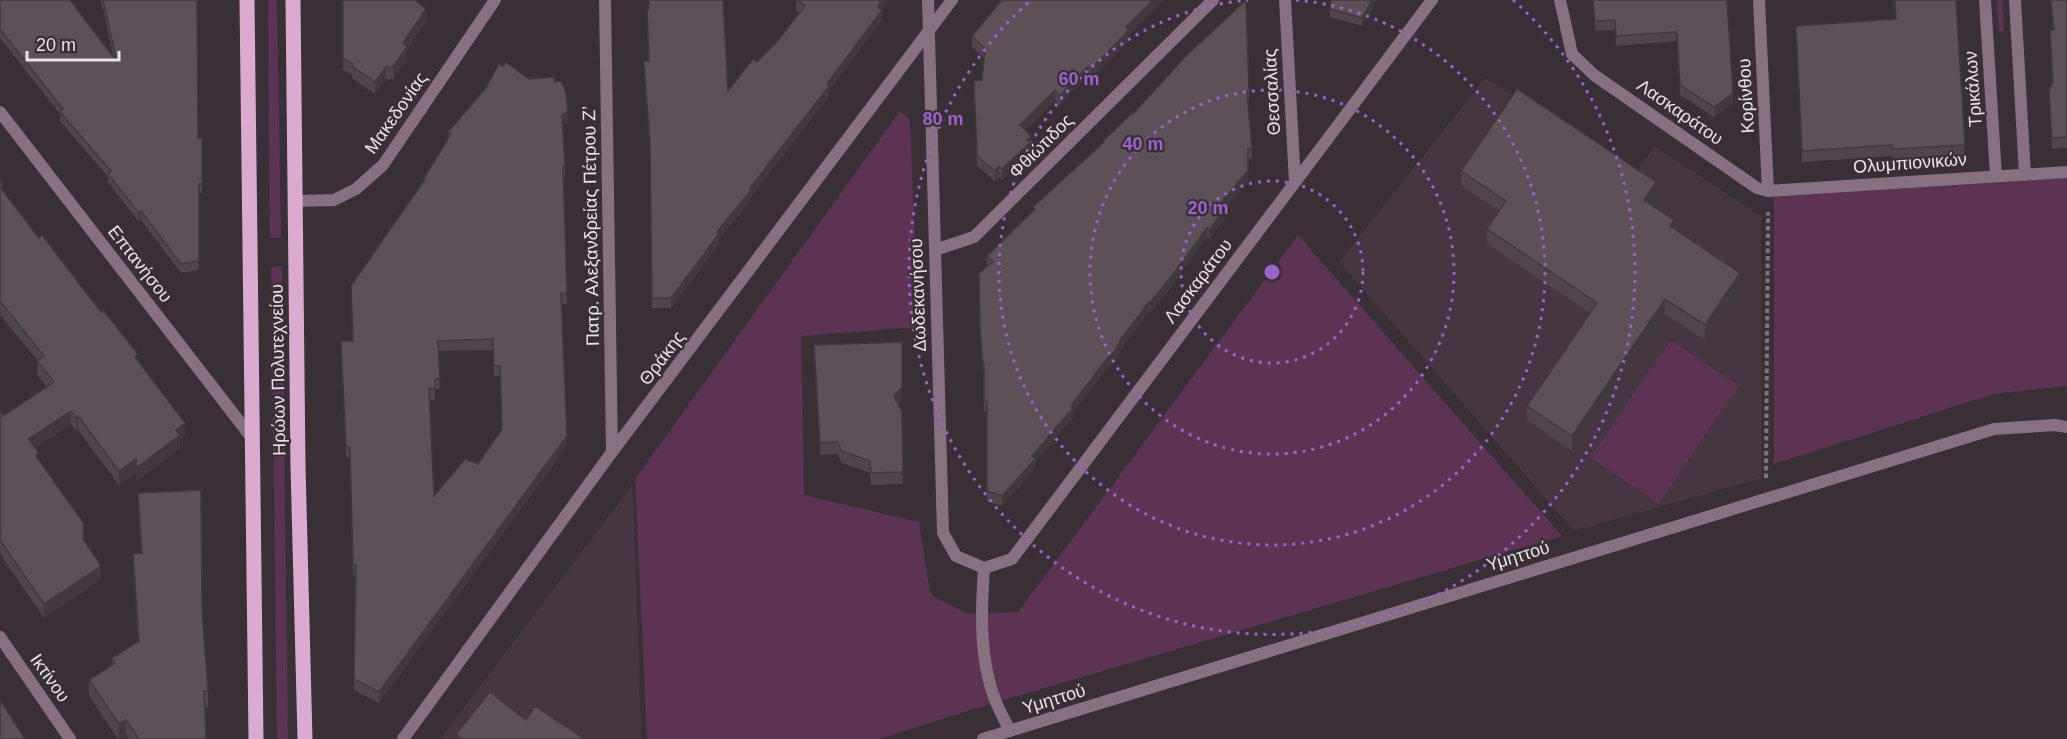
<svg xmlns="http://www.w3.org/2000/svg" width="2067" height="739" font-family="Arial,sans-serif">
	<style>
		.built { fill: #453641 }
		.green { fill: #5c3353 }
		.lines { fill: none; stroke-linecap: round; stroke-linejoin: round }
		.path { stroke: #7e767c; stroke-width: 4; stroke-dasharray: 4.5 3; stroke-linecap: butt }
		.street { stroke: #877080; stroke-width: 12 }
		.primary { stroke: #daabce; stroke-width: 15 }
		.wall { fill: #4f464d; fill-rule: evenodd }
		.shaded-wall { fill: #40393e }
		.building { fill: #5c5159; stroke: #40393e; stroke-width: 1.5; fill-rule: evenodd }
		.ring { fill: none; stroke: #9c63cb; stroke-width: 3; stroke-dasharray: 3 6 }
		.labels { text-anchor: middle; stroke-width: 4.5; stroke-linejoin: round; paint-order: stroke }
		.street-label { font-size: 18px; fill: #e9e2e7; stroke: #392f36 }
		.centre { fill: #9c63cb; stroke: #392f36; stroke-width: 3 }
		.ring-label { font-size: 18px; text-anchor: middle; font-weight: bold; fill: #9c63cb; stroke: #392f36; stroke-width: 4.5; stroke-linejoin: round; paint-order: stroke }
	</style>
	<rect width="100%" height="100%" fill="#392f36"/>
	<path class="built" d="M1485 78 1635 173 1654 146 1761 216 1762 478 1574 531 1339 262Z
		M633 484 641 739H440Z"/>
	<path class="green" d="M268 0H277L281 238H270Z
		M1997 0H2002L2004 31 1999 32Z
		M900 111 910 120 918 327 801 336 804 495 919 522 930 592 938 599 968 614 1018 612 1298 235 1562 536 980 707 879 739H647L635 479Z
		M2067 178V386L1994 394 1774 464V197Z
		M282 266 288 739H277L271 267Z
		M1671 340 1739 386 1658 504 1590 457Z"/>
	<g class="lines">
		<path class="path" d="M1766 478 1768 212"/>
		<path class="street" d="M605 0 612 452
			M928 0 943 533 956 556 984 568
			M1285 0 1295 182
			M1560 0 1572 54 1594 75 1757 188 1768 191 2067 172
			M1759 0 1768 191
			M1985 0 1996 176
			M2015 0 2025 175
			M0 112 252 438
			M296 201 334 200 356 189 383 165 495 0
			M935 250 974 237 1213 0
			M984 568 1012 559 1432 0
			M984 568C981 611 979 661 996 702 1000 712 1005 721 1010 731
			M0 637 70 739
			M403 739 612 452 952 0
			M983 739 1994 429 2055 425 2067 427"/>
		<path class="primary" d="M247 0 256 739
			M293 0 298 466 305 739"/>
	</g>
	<path class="wall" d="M0 0 114 59 101 0H197L198 138H202V193H199V270L181 273 141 220 139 222 108 182V177L60 121V114L0 38Z
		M796 0H887L882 9V20L829 91V96L751 197V200L719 239V244L671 308H652L650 153 644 72V62L648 61 649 9 728 91 776 43 800 13 796 11Z
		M1001 0H1164L1129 34V40L1091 79 1088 76 1060 105 1055 100 1025 130 1031 146 1030 153 1002 180 999 177 995 181 977 166 974 91 982 80 984 58 972 47V36Z
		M1376 0V2L1362 26 1330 17V9Z
		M1593 0H1729L1727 1 1733 103 1714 117 1680 95 1677 41 1616 46 1615 30 1595 31Z
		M1894 0H1956L1965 156 1892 160V156L1802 162 1796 26 1895 19Z
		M2050 0H2067V148L2052 149 2049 90 2052 83 2050 30H2053Z
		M342 1 426 21 407 50V59L393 79H386L375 94 353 79 352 75 343 70Z
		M1249 91V101H1248L1252 159 1248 158V181L1227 205 1228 215 1209 239 1207 237 1170 288 1150 313 1149 312 1121 349 1115 361 1109 366 1073 413V418L1035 462V468L1002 506 987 501V411H984V374H983L980 337 979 273 987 266V256L1033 211V207L1103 143V141L1133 114Z
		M568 123 563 125 565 166V176H563L567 304H562L567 446 379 703 354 690 355 575H353L350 458 346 457 341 352V341H352L351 296 424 182V178L448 139V132ZM493 350 494 376H500L502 429 478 464 434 496 430 400H435V390L440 389 438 351Z
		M1461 171 1656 197 1651 204 1674 229 1740 288 1705 340 1665 314 1572 451 1527 420V406L1590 313 1487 244V229L1499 211 1461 185Z
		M0 180 3 191 39 238 138 361 185 436 180 440V448L136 482V473L119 485 78 430 76 431 71 424 35 448 39 460 84 540 101 579 44 618 0 554V411L3 416 47 387 37 375 38 361 0 315Z
		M814 345 902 400 898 404 902 412 903 484 871 485 870 473 842 463 837 454 820 455Z
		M138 493 202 609 208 691V707H205L206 739H129L126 735 121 739H118L89 696V680L112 665V658L138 642 133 569V554L141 553 138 508Z"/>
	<path class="shaded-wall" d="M881 0H887L880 13 882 10V20L829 91V96L751 197V200L719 239V244L671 308V298L717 232 750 188 827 84Z
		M1153 0H1164L1129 34V40L1091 79V69L1126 27Z
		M1372 0H1376V2L1362 26V18Z
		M426 9V21L407 50V59L393 79V67L403 43Z
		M1088 66V76L1060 105V95Z
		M386 67V79L375 94V82Z
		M1055 90V100L1020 135V125Z
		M1733 93V103L1714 117V107Z
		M568 112V123L562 125V115Z
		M1031 136 1030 153 1002 180V169Z
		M999 166V177L995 181V171Z
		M1248 171V181L1222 210V201Z
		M1656 182V197L1644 215V200Z
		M1228 205V215L1209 239V230Z
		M141 211V220L139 222V213Z
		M1674 220V235L1670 226Z
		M1207 228V237L1170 288 1150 313V303Z
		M1740 273V288L1705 340V325Z
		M1665 299V314L1572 451V436Z
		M1149 302V312L1121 349 1115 361 1109 366 1073 413V418L1035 462V468L1002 506V496Z
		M902 388V400L894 408V396Z
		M71 411V424L29 452V439Z
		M78 416V430L76 431V418Z
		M185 423V436L180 440V448L136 482V468L176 430Z
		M567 436V446L379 703V692Z
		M136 459V473L119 485V471Z
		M101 566V579L44 618V604Z
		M126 720V735L121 739H119V724Z"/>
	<path class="building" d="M0 0H70L117 62 103 0H197L198 138H202V184H199V261L181 264 141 211 139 213 108 174 111 171 60 112 63 109 0 29Z
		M343 0H415L426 9 403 43 407 47 393 67H386L375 82 353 67 352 63 343 58Z
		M649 0H723L728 91 753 59 757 62 776 43 805 6 797 0H881L878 7 882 10 827 84 829 86 750 188 751 190 717 232 719 234 671 298H652L650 143 644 62 649 61 647 9H649Z
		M1002 0H1153L1126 27 1129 30 1091 69 1088 66 1060 95 1055 90 1020 125 1031 136 1027 140 1030 143 1002 169 999 166 995 171 977 156 974 81 982 80 985 49 972 36Z
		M1246 0 1249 91 1247 92 1252 149H1248V171L1222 201 1228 205 1209 230 1207 228 1170 278 1150 303 1149 302 1121 339 1115 351 1109 356 1071 406 1073 408 1032 456 1035 459 1002 496 987 491V401H984V364H983L980 327 979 273 993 262 987 256 1035 209 1033 207 1104 142 1103 141 1132 113 1133 114 1185 57Z
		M1331 0H1372L1362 18 1330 9Z
		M1593 0H1727L1733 93 1714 107 1680 85 1677 32 1616 36 1615 20 1595 21Z
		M1895 0H1956L1965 145 1892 149V145L1802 151 1796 26 1896 19Z
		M2051 0H2067V137L2052 138 2049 90 2053 82 2050 30H2054Z
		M506 62 529 79 554 77 555 82 561 81 566 93 568 112 562 115 565 166H563L567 293H561L567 436 379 692 354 679 356 565H353L350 447H346L341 341H353L351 286 425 179 424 178 451 134 448 132 485 89 499 64 503 66ZM493 339 494 366H500L502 429 478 464 465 459 434 496 429 389H435V379H440L438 341Z
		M1517 89 1656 182 1644 200 1674 220 1670 226 1740 273 1705 325 1665 299 1572 436 1527 406 1597 303 1487 229 1506 201 1461 171Z
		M0 180 3 184 0 187 39 238 42 235 101 312 103 310 138 354 135 357 185 423 176 430 180 435 136 468V459L119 471 78 416 76 418 71 411 29 439 39 453 36 456 84 524 83 539 101 566 44 604 0 540V536L1 535 0 533V411L3 416 54 382 37 361 44 356 0 301Z
		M902 342V388L894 396 902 412 903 472 871 473 870 461 842 451 837 442 820 443 814 345Z
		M201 490 202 609 208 691H204L206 739H139L126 720 119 724 89 680 115 663 112 658 139 641 133 554 142 553 138 493Z
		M490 692 526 720 535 706 585 739H462L456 734Z
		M0 700 25 739H0Z"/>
	<g class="ring">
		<circle cx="1272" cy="272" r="91"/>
		<circle cx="1272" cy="272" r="182"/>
		<path d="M1296 0A273 273 0 1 1 1248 0"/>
		<path d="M1513 0A363 363 0 1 1 1031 0"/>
	</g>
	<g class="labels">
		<g class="street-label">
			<text transform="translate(1973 89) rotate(-94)" y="6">Τρικάλων</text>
			<text transform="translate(1272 92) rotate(-93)" y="6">Θεσσαλίας</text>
			<text transform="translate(1746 96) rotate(-93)" y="6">Κορίνθου</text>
			<text transform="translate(1680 112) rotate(35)" y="6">Λασκαράτου</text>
			<text transform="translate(396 113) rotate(-55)" y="6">Μακεδονίας</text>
			<text transform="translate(1041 146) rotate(-45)" y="6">Φθιώτιδος</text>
			<text transform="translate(1910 163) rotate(-4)" y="6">Ολυμπιονικών</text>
			<text transform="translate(591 226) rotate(-91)" y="6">Πατρ. Αλεξανδρείας Πέτρου Ζ’</text>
			<text transform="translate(140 264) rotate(52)" y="6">Επτανήσου</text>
			<text transform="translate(1198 281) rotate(-53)" y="6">Λασκαράτου</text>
			<text transform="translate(918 295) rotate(-92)" y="6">Δωδεκανήσου</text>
			<text transform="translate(662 358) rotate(-53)" y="6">Θράκης</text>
			<text transform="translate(278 370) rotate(-91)" y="6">Ηρώων Πολυτεχνείου</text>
			<text transform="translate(1518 556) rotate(-17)" y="6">Υμηττού</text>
			<text transform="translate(50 678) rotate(55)" y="6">Ικτίνου</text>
			<text transform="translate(1054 699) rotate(-17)" y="6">Υμηττού</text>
		</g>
	</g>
	<circle cx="1272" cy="272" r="9" class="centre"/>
	<g class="ring-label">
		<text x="1079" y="85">60 m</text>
		<text x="943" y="125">80 m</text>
		<text x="1143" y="150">40 m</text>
		<text x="1208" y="214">20 m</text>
	</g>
	<path d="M27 51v9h92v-9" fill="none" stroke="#e9e2e7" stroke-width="3"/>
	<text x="36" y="51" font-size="18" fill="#e9e2e7" stroke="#392f36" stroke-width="4.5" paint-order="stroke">20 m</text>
</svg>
